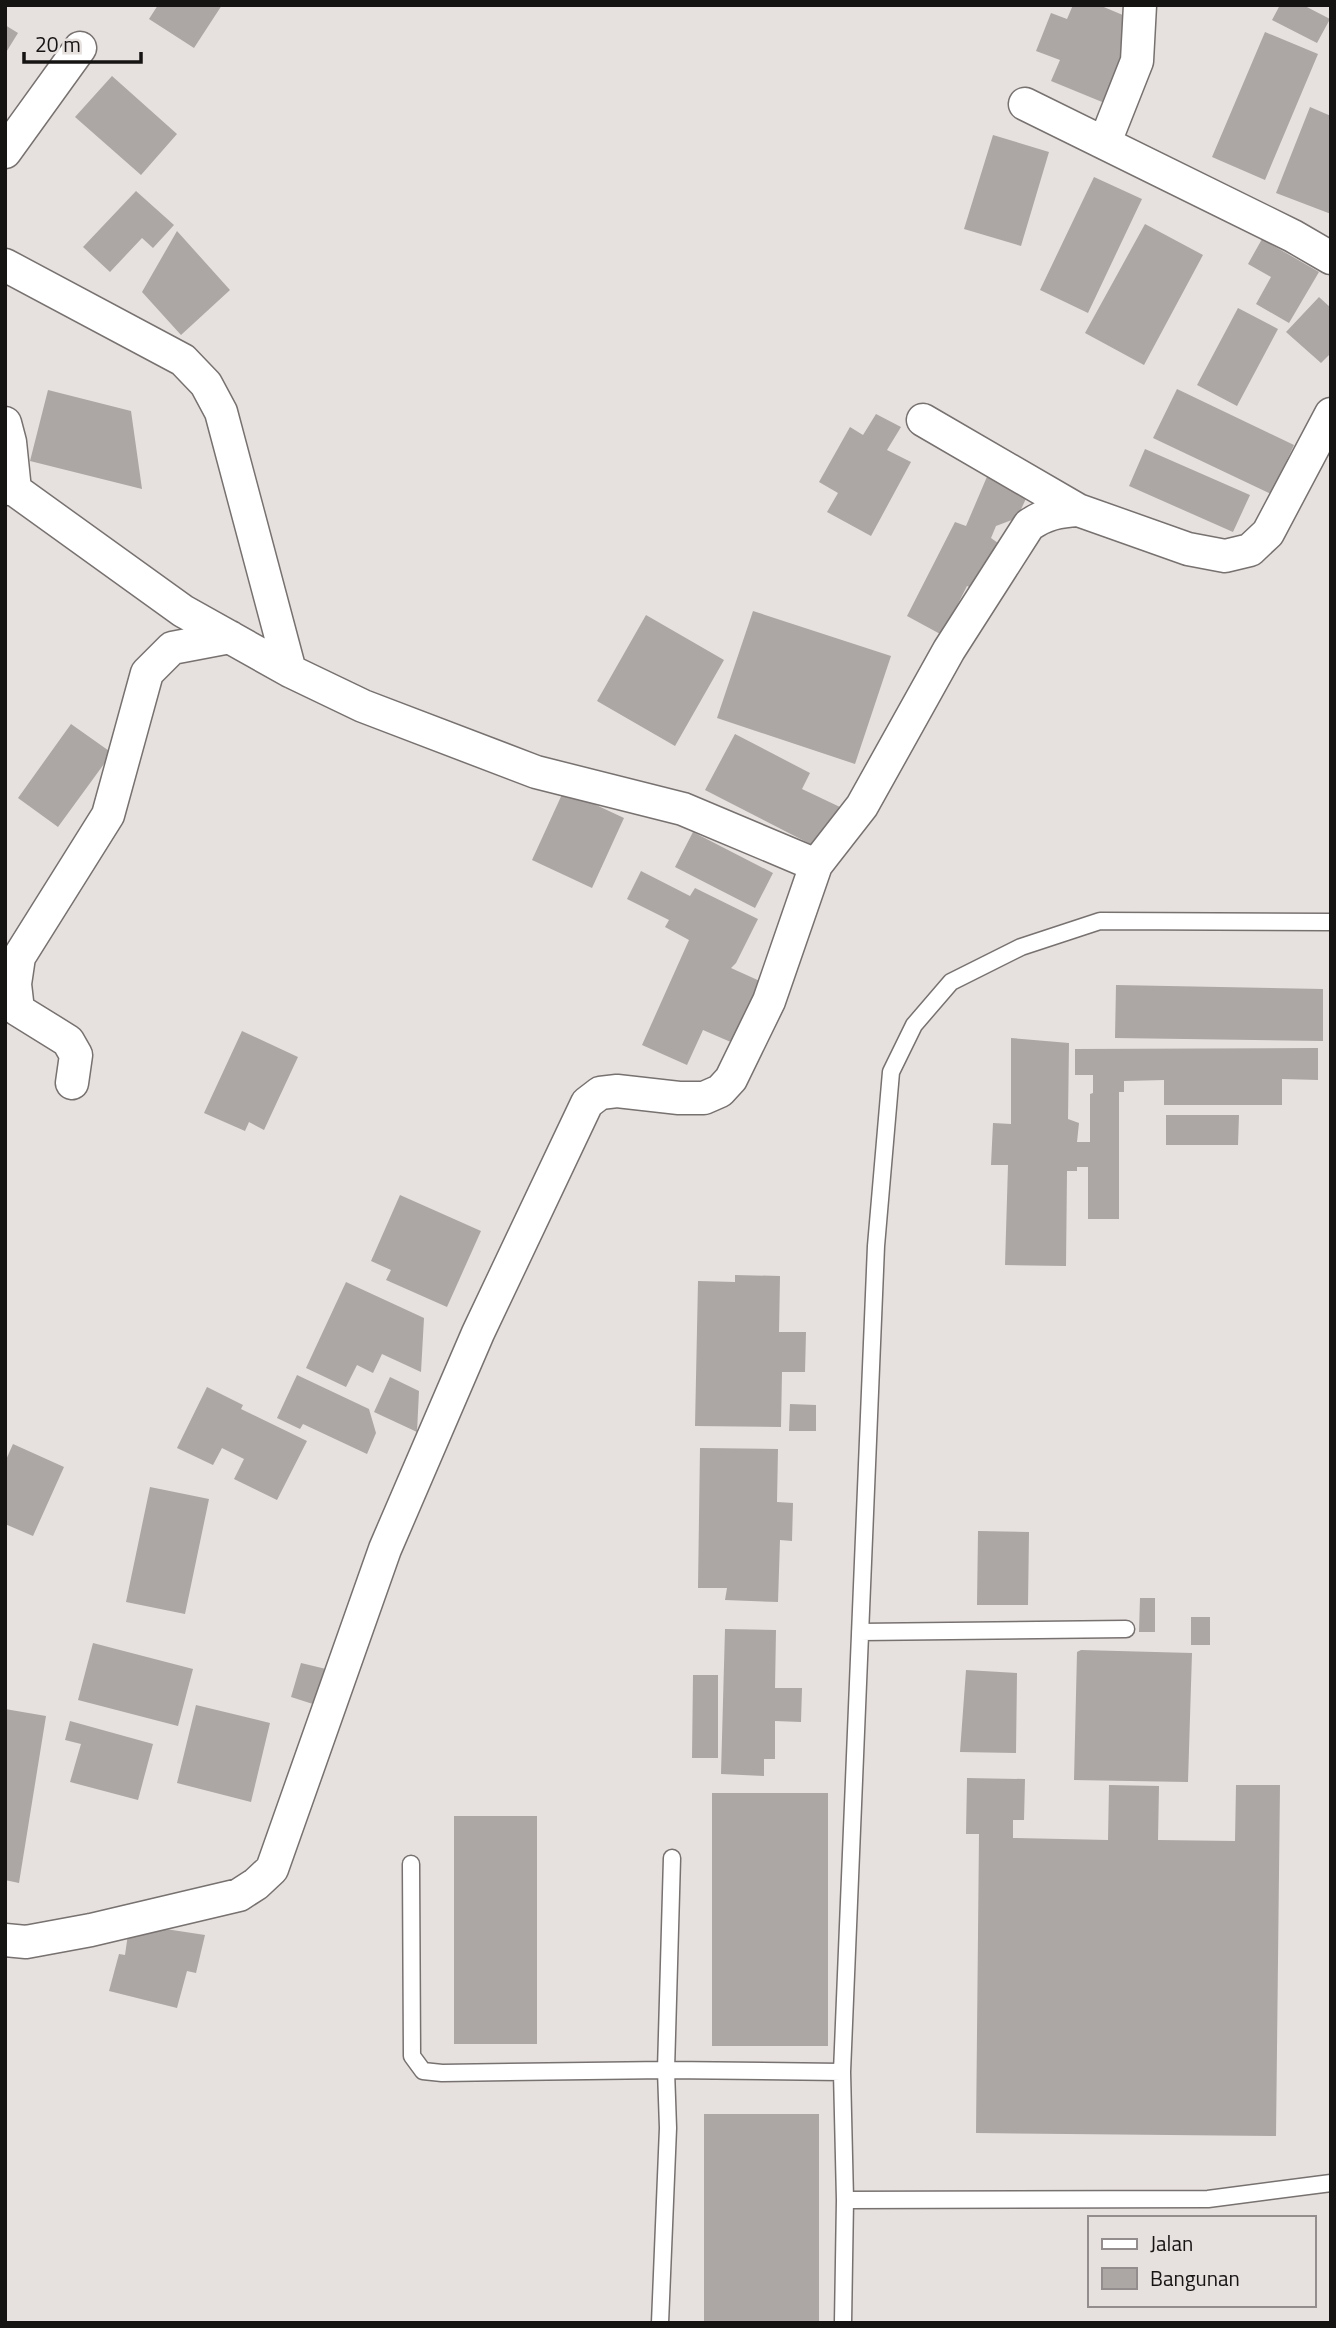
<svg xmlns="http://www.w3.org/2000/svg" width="1336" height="2328" font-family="'Titillium Web',sans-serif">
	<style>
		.building { fill: #aca6a5 }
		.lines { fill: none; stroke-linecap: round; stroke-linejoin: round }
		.service-casing { stroke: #777170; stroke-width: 19 }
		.minor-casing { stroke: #777170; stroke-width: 35 }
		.service { stroke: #fff; stroke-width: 16 }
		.minor { stroke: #fff; stroke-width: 32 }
	</style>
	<rect width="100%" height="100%" fill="#e6e0de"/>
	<path class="building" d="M158 5H222L194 48 149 19Z
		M1073 5H1099L1137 21 1107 104 1051 81 1060 60 1036 51 1051 13 1067 19Z
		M1280 5H1303L1330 19 1317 43 1272 20Z
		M5 25 18 33 5 54Z
		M1265 32 1318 54 1265 180 1212 157Z
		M112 76 177 134 141 175 75 117Z
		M1310 107 1331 116V214L1276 193Z
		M993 135 1049 152 1021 246 964 229Z
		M1094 177 1142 199 1088 313 1040 290Z
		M136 191 174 225 153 248 142 238 110 272 83 247Z
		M1145 224 1203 255 1144 365 1085 333Z
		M177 231 230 290 181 335 142 292Z
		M1262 239 1319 272 1289 323 1256 304 1271 277 1248 264Z
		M1319 297 1331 308V353L1321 363 1286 332Z
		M1238 308 1278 329 1237 406 1197 385Z
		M1177 389 1294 445 1271 494 1153 438Z
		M48 390 131 411 142 489 30 461Z
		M876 414 901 427 887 450 911 462 871 536 827 512 838 493 819 482 850 427 863 435Z
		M1145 449 1250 495 1233 532 1129 486Z
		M989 472 1030 490 1017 518 996 526 991 538 998 543 976 590 967 586 942 635 907 616 955 522 966 526Z
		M753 611 891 656 855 764 717 718Z
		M646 615 724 660 675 746 597 701Z
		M71 724 112 753 58 827 18 798Z
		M735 734 810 773 802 789 840 807 818 848 705 790Z
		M564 790 624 818 592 888 532 860Z
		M693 832 773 873 755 908 675 867Z
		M641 871 690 896 695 888 758 919 736 963 731 968 762 982 733 1043 703 1030 687 1065 642 1045 689 940 665 927 669 920 627 899Z
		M1116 985 1323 989V1041L1115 1038Z
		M242 1031 298 1057 264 1130 249 1122 245 1131 204 1113Z
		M1011 1038 1069 1043 1068 1119 1079 1123 1077 1142H1090V1094L1093 1093V1075H1075V1049L1318 1048V1080L1282 1079V1105H1164V1080L1124 1081V1092H1119V1219H1088V1167H1077V1171H1067L1066 1266 1005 1265 1008 1165H991L993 1123 1011 1124Z
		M1166 1115H1239L1238 1145H1166Z
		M400 1195 481 1231 447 1307 386 1280 391 1270 371 1261Z
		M735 1275 780 1276 779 1332H806L805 1372H782L781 1427 695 1426 698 1281 735 1282Z
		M346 1282 424 1318 421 1372 382 1354 373 1373 357 1365 346 1387 306 1368Z
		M297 1375 369 1409 376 1433 367 1454 303 1424 300 1429 277 1418Z
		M390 1377 419 1391 417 1432 374 1412Z
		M207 1387 243 1405 241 1409 307 1441 277 1500 234 1479 244 1459 222 1448 213 1465 177 1448Z
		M790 1404 816 1405V1431H789Z
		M13 1444 64 1467 33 1536 5 1524V1462Z
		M700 1448 778 1449 777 1502 793 1503 792 1541 780 1540 778 1602 725 1600 727 1588H698Z
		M150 1487 209 1499 185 1614 126 1602Z
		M978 1531 1029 1532 1028 1605H977Z
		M1140 1598H1155V1632H1139Z
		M1191 1617H1210V1645H1191Z
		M725 1629 776 1630 775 1688H802L801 1722 775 1721V1759H764V1776L721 1774Z
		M93 1643 193 1669 178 1726 78 1700Z
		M1081 1650 1192 1653 1188 1782 1074 1780 1077 1652Z
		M301 1663 326 1669 316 1705 291 1697Z
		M966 1670 1017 1673 1016 1753 960 1752Z
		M693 1675H718V1758H692Z
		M196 1705 270 1723 251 1802 177 1783Z
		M5 1709 46 1716 19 1883 5 1880Z
		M70 1721 153 1744 138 1800 70 1782 81 1744 65 1740Z
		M967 1778 1025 1779 1024 1820H1013V1838L1108 1840 1109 1785 1159 1786 1158 1840 1235 1841 1236 1785H1280L1276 2136 976 2133 979 1834H966Z
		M712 1793H828V2046H712Z
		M454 1816H537V2044H454Z
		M159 1928 205 1935 196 1973 187 1971 177 2008 109 1991 119 1954 125 1955 128 1934Z
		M704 2114H819V2323H704Z"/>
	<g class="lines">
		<g class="service-casing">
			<path id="service" d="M860 1632 1126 1629
				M411 1864 412 2056 423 2071 442 2073 666 2070 672 1858
				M845 2200 1208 2199 1331 2183
				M660 2323 668 2128 666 2070 842 2072
				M843 2323 845 2200 842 2072 876 1246 891 1072 914 1025 951 982 1021 947 1100 921 1331 922"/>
		</g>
		<g class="minor-casing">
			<path id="minor" d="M1025 104 1293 236 1331 258
				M1105 142 1137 61 1140 5
				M5 152 80 48
				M5 265 183 360 206 384 221 412 290 671
				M923 420 1078 510
				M5 423 10 442 15 490
				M5 488 15 490 183 611 290 671 363 706 536 772 683 809 816 865
				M72 1083 76 1055 68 1041 18 1010 15 984 19 957 108 815 147 673 172 648 230 637
				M5 1940 26 1942 91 1930 239 1895 256 1884 272 1869 385 1549 478 1333 587 1103 600 1093 617 1091 679 1098H704L720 1091 731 1079 769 1001 816 865 862 806 949 650 1029 525C1045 514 1059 511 1078 510L1188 549 1225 556 1250 550 1268 533 1331 414"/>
		</g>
		<use href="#service" class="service"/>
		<use href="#minor" class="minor"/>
	</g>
	<rect width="1336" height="2328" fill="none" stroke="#161313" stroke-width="14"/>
	<rect x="1088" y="2216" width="228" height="91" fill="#e6e0de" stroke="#938e8d" stroke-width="2"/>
	<rect x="1102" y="2239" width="35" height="10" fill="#ffffff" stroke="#938e8d" stroke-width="2"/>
	<text x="1150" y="2251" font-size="21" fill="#161313">Jalan</text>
	<rect x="1102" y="2268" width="35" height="21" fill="#aca6a5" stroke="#938e8d" stroke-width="2"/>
	<text x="1150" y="2286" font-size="21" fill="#161313">Bangunan</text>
	<path d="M24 52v10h117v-10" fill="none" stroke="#161313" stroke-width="3.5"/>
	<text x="35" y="52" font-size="21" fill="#161313" stroke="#e6e0de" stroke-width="5" paint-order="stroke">20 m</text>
</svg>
